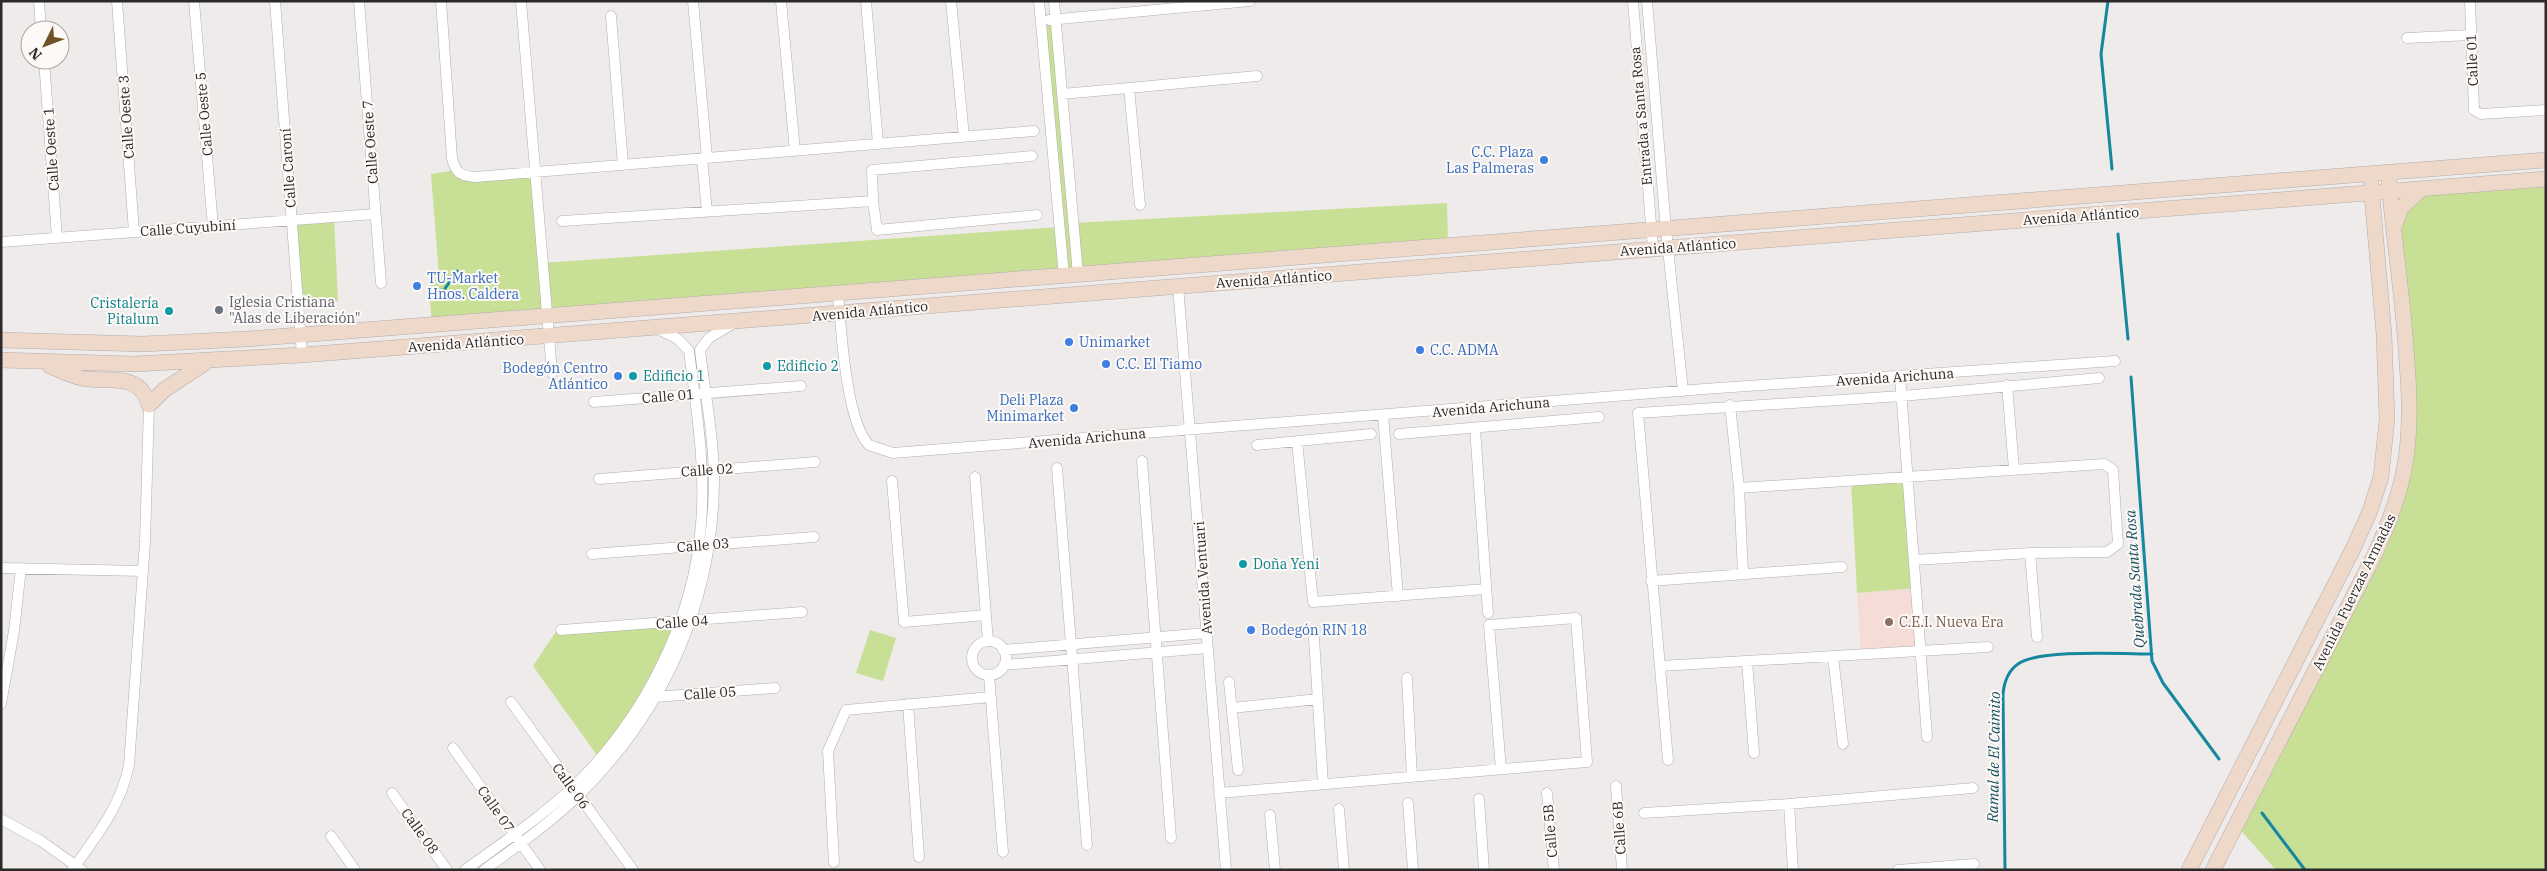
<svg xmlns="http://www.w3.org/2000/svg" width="2547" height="871" font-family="'IBM Plex Serif',serif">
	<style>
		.education { fill: #f6dcd7 }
		.green { fill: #c8df96 }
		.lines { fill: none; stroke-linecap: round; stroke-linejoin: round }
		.stream { stroke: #1588a0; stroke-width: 3 }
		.street-casing { stroke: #b2aead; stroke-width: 11 }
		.secondary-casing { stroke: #b2aead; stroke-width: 16 }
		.street { stroke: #fff; stroke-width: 10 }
		.secondary { stroke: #eed8ca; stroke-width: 15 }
		.shop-dot { fill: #3f7fe0; stroke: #fcf9f7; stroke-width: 2 }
		.worship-dot { fill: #6b7280; stroke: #fcf9f7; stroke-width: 2 }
		.culture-dot { fill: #0f9aa8; stroke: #fcf9f7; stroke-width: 2 }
		.education-dot { fill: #8d6e63; stroke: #fcf9f7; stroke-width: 2 }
		.labels { text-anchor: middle; stroke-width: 4; stroke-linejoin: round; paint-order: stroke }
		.street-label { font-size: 14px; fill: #2b2929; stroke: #fcf9f7 }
		.shop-label { font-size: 14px; fill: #366cbe; stroke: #fcf9f7; text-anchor: start }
		.worship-label { font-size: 14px; fill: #5b616d; stroke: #fcf9f7; text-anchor: start }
		.culture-label { font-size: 14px; fill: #0d838f; stroke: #fcf9f7; text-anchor: start }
		.education-label { font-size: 14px; fill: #785e54; stroke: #fcf9f7; text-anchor: start }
		.water-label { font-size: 15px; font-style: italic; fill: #164f5e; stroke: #fcf9f7 }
	</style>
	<rect width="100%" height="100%" fill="#efebea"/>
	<path class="education" d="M1916 588 1921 651 1861 655 1857 593Z"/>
	<path class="green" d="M1041 20H1055L1073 223 1447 203 1448 246 432 325 429 287 439 276 431 174 455 170 458 173 534 172 542 263 1059 227Z
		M2546 179V870H2276L2236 825 2336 633 2405 469 2394 226 2411 195Z
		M334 217 338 301 297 303 292 221Z
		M1908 477 1916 588 1857 593 1851 481Z
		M679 622 660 664 599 758 533 666 557 630Z
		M870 630 896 638 883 681 856 673Z"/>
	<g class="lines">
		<path class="stream" d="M2108 1 2101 54 2112 169
			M2118 234 2128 339
			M436 291 444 290 457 271
			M2131 377 2152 661 2163 683 2219 759
			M2262 813 2305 870
			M2005 870 2003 694C2004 683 2008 671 2018 664 2037 649 2124 654 2152 654"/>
		<g class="street-casing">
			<path id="street" d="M39 1 41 30
				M117 1 134 232
				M194 1 213 227
				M275 1 302 355
				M359 1 381 283
				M441 1 452 158C455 172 460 176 475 177L1034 131
				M521 1 552 373
				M693 1 707 158
				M781 1 795 151
				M866 1 878 144
				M951 1 964 137
				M1039 1 1064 276
				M1054 1 1078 275
				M1633 1 1653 249
				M1647 1 1666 230 1683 391
				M2470 1 2474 110 2481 114 2546 110
				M611 16 623 165
				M1049 20 1250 1
				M2407 38 2471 35
				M44 60 57 238
				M1129 88 1257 76
				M1062 94 1129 88 1140 205
				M702 158 707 212
				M873 201 872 170 1032 156
				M562 221 873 201 877 230 1037 215
				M1 242 375 214
				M1178 286 1226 870
				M838 294C841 328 846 422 869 445L893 453 1704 389 2115 361
				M1900 376 1927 737
				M2007 385 2014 469
				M594 402 801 386
				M1730 405 1739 488 1743 573
				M1383 415 1398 596
				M1475 428 1488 613
				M1399 434 1599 417
				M1297 441 1313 602 1486 589
				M1257 445 1371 434
				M1142 461 1171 838
				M1057 468 1087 845
				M975 477 988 641
				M599 479 815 462
				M892 481 904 622 986 615
				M1739 488 2104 464 2113 470 2118 544 2107 552 2030 553 1914 560
				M2030 553 2037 637
				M592 554 814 537
				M1 568 143 571
				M1651 581 1842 567
				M561 630 802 612
				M1314 638 1323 784
				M972 658a17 17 0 1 1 34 0a17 17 0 1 1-34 0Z
				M1003 650 1207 633
				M1833 656 1843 744
				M1747 661 1754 753
				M1004 665 1208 648
				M1660 666 1988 647
				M989 675 1003 852
				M1407 678 1412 777
				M1229 682 1238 770
				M652 695 655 697 775 688
				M511 702 633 870
				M1 704 14 631 21 568
				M908 704 919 857
				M1232 708 1318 699
				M453 748 540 870
				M1668 760 1638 413 1902 396 2099 378
				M1616 786 1622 870
				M392 793 447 870
				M1219 793 1587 762 1576 618 1489 625 1501 769
				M1547 793 1554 870
				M1479 799 1484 870
				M1408 803 1413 870
				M1789 804 1793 870
				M1339 809 1344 870
				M1644 813 1789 804 1973 788
				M1270 815 1275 870
				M1 819 41 841 82 870
				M331 836 355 870
				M834 862 828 751 846 710 991 697
				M72 870C96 837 121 806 129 765L145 542 149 405
				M465 870C502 843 540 818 573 787 643 720 694 621 701 524 706 466 696 408 689 351L678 339 656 328
				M484 870C519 845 554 820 584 790 667 706 713 599 714 481 714 438 705 393 700 350L709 338 734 323
				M1898 870 1974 864"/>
		</g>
		<g class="secondary-casing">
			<path id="secondary" d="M2395 225 2401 208 2421 189
				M1 340 143 344 247 339 2546 160
				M1 360 134 364 302 355 2546 179
				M50 366C62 371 74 378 87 379 113 382 140 373 149 405
				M149 405 164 390 205 363
				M2189 870 2353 549 2370 511 2381 477 2387 419 2384 334 2371 184
				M2213 870 2374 556C2387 528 2398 500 2404 470 2411 435 2410 399 2407 364 2404 303 2394 243 2389 182"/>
		</g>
		<use href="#street" class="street"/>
		<use href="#secondary" class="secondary"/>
	</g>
	<g class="shop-dot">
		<circle cx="1544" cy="160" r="5"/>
		<circle cx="417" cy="286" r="5"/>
		<circle cx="1069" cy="342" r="5"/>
		<circle cx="1420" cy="350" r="5"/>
		<circle cx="1106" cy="364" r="5"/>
		<circle cx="618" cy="376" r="5"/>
		<circle cx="1074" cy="408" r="5"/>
		<circle cx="1251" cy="630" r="5"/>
	</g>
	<circle class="worship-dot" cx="219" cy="310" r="5"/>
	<g class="culture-dot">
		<circle cx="169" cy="311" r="5"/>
		<circle cx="767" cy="366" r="5"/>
		<circle cx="633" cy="376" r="5"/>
		<circle cx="1243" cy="564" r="5"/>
	</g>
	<circle class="education-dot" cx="1889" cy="622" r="5"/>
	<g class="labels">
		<g class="street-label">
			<text transform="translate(2472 60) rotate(-92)" y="5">Calle 01</text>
			<text transform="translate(204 114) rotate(-95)" y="5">Calle Oeste 5</text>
			<text transform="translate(1641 116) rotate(-95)" y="5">Entrada a Santa Rosa</text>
			<text transform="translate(126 117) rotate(-94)" y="5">Calle Oeste 3</text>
			<text transform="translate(370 142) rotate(-94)" y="5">Calle Oeste 7</text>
			<text transform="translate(51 149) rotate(-94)" y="5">Calle Oeste 1</text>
			<text transform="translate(288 168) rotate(-94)" y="5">Calle Caroní</text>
			<text transform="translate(2081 216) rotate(-4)" y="5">Avenida Atlántico</text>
			<text transform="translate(188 228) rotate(-4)" y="5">Calle Cuyubiní</text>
			<text transform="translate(1678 247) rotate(-4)" y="5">Avenida Atlántico</text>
			<text transform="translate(1274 279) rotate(-4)" y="5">Avenida Atlántico</text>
			<text transform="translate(870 311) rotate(-5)" y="5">Avenida Atlántico</text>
			<text transform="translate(466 343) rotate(-4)" y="5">Avenida Atlántico</text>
			<text transform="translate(1895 377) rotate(-4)" y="5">Avenida Arichuna</text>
			<text transform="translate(668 396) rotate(-5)" y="5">Calle 01</text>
			<text transform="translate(1491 407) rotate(-5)" y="5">Avenida Arichuna</text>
			<text transform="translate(1087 438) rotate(-5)" y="5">Avenida Arichuna</text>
			<text transform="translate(707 470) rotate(-4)" y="5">Calle 02</text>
			<text transform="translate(703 545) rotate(-5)" y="5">Calle 03</text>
			<text transform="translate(1203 578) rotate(-94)" y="5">Avenida Ventuari</text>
			<text transform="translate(2354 592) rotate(-64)" y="5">Avenida Fuerzas Armadas</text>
			<text transform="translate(682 622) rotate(-4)" y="5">Calle 04</text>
			<text transform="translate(710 693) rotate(-4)" y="5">Calle 05</text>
			<text transform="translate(571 786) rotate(54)" y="5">Calle 06</text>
			<text transform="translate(496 809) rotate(55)" y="5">Calle 07</text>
			<text transform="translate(1619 828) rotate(-94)" y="5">Calle 6B</text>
			<text transform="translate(420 831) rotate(54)" y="5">Calle 08</text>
			<text transform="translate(1550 831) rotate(-95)" y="5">Calle 5B</text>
		</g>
		<g class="shop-label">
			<text x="1534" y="157" text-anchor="end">C.C. Plaza<tspan x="1534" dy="16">Las Palmeras</tspan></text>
			<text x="427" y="283">TU-Market<tspan x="427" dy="16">Hnos. Caldera</tspan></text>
			<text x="1079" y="347">Unimarket</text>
			<text x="1430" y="355">C.C. ADMA</text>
			<text x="1116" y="369">C.C. El Tiamo</text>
			<text x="608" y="373" text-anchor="end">Bodegón Centro<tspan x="608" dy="16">Atlántico</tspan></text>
			<text x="1064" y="405" text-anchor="end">Deli Plaza<tspan x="1064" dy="16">Minimarket</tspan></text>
			<text x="1261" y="635">Bodegón RIN 18</text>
		</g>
		<g class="worship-label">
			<text x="229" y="307">Iglesia Cristiana<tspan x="229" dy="16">"Alas de Liberación"</tspan></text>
		</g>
		<g class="culture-label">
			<text x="159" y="308" text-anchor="end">Cristalería<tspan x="159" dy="16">Pitalum</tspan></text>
			<text x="777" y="371">Edificio 2</text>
			<text x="643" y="381">Edificio 1</text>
			<text x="1253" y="569">Doña Yeni</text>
		</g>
		<g class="education-label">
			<text x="1899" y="627">C.E.I. Nueva Era</text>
		</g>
		<g class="water-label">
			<text transform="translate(2135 579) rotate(-94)" y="5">Quebrada Santa Rosa</text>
			<text transform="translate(1994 757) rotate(-89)" y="5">Ramal de El Caimito</text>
		</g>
	</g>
	<rect width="2547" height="871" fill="none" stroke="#2b2929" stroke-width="5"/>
	<g transform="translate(45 45) rotate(228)"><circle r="24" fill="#fcf9f7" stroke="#a8a6a5"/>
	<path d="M0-4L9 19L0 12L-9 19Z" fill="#6e5225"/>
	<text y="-8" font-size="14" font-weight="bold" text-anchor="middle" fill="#2b2929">N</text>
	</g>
</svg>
